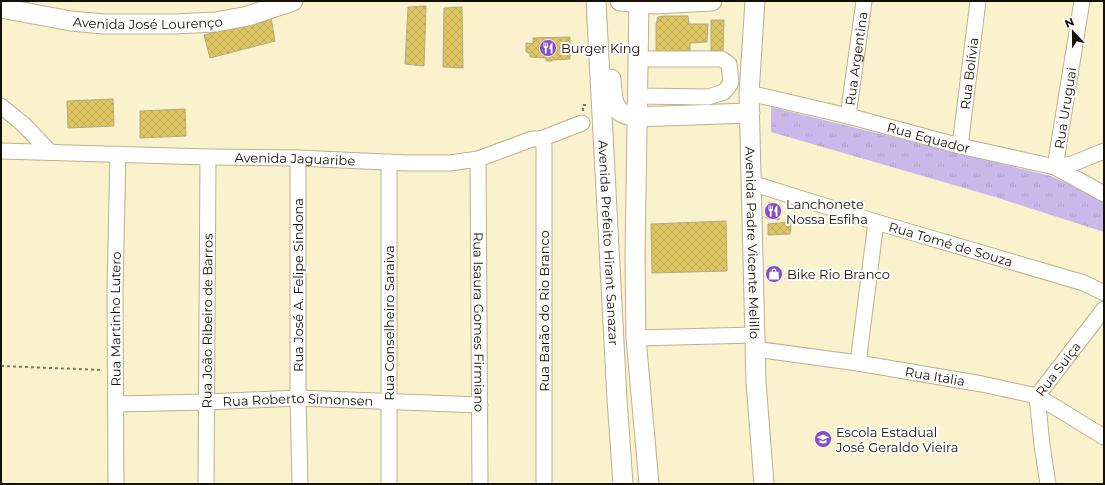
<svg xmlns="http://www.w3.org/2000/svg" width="1105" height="485" font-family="Montserrat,sans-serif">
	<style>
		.park { fill: url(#park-tufts) }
		.building { fill: url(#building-cross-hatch); stroke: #b2aa86 }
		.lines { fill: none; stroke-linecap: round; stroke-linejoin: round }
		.minor-casing { stroke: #bab18e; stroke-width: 17 }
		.major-casing { stroke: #bab18e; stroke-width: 21 }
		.path { stroke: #7f7961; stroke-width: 2; stroke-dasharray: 3 3; stroke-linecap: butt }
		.minor { stroke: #fff; stroke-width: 15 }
		.major { stroke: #fff; stroke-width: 19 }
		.labels { text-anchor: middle; stroke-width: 4; stroke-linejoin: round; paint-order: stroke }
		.street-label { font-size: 13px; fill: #131004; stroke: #fefefe }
		.poi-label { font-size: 13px; fill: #131004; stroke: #fefefe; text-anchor: start }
	</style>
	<defs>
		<pattern id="park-tufts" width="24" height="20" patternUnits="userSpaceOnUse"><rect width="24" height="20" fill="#cab8eb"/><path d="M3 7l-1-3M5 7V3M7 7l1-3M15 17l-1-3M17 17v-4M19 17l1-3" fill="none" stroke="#ad9dc8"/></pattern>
		<pattern id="building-cross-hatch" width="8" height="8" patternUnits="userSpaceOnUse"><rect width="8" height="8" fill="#dec663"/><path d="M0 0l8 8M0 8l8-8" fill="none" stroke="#bea954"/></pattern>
	</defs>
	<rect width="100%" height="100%" fill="#faf2cc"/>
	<path class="park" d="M771 107 1051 176 1104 200V232L995 197 771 132Z"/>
	<path class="building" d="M426 6 424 66 405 64 408 7Z
		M462 7 463 68 443 67 444 8Z
		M664 16H688L689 24H708L707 42 690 43V51L656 52V24L658 17Z
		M271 18 275 41 210 58 204 35Z
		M711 20H724L723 52 711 51Z
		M570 37V59L551 60 552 61H546V58L530 57V53L526 52V43L533 44V38Z
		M113 99 114 126 68 128 67 101Z
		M185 109 186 136 140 138V111Z
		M769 202 780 205 779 220 766 218Z
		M726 221 727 271 652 273 651 224Z
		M791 222 790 234 768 235V224Z"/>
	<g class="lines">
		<g class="minor-casing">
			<g id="minor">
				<path d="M1082 1 1055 167 1072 164 1104 151"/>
				<path id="s1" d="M749 93 848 116 960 146 1055 167 1104 194"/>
				<path d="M637 96 708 97 724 92 731 83 729 64 722 59H637"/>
				<path d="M1 106 23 124 50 152"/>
				<path id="s2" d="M848 116 864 1"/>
				<path d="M541 139 544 146V484"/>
				<path id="s3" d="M960 146 978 1"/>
				<path id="s4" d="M1 151 208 157 298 158 407 163H450L478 159 532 139H541L582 123"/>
				<path d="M298 158V398L300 484"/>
				<path id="s5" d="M478 159 480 484"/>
				<path d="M389 162V484"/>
				<path id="s6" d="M751 183 876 222 1084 283 1104 293"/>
				<path d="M636 338 755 335"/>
				<path id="s7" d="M755 349 858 363 982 384 1037 396 1104 437"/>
				<path d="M858 363 876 222"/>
				<path id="s8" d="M116 404 207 402 298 398 480 405"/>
				<path id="s9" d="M116 484 115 290 118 154"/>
				<path id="s10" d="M206 484 208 157"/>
				<path id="s11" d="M1048 484 1042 445 1037 396 1104 309"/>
			</g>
		</g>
		<g class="major-casing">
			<g id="major">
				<path id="s12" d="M596 1 617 399 623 484"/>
				<path d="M620 1 654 4 712 1"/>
				<path d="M639 1 635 257 636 338 649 484"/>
				<path id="s13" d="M755 1 749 93 756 382 764 484"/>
				<path id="s14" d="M1 8 71 21 104 24H174L216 22 248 16 293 1"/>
				<path d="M611 79C612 88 611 106 621 112 625 115 632 116 636 117L750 113"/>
			</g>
		</g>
		<path class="path" d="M583 111V105H587
			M1 366 102 370"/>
		<use href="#minor" class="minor"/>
		<use href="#major" class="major"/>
	</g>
	<defs>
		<g id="restaurant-disc" transform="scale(0.9)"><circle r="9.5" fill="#844fc7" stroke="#fefefe"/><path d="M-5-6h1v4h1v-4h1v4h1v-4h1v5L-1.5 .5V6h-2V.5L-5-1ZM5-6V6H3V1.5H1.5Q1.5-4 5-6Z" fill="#fff"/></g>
		<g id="shop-disc" transform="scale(0.9)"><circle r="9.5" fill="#844fc7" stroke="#fefefe"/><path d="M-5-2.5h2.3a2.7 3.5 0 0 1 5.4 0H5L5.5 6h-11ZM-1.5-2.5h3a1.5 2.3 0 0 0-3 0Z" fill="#fff"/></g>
		<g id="school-disc" transform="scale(0.9)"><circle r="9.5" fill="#844fc7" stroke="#fefefe"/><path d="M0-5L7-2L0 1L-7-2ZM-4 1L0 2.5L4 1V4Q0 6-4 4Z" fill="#fff"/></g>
	</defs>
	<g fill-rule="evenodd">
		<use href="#restaurant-disc" x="548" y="48"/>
		<use href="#restaurant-disc" x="773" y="211"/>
		<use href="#shop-disc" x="774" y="274"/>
		<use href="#school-disc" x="823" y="439"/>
	</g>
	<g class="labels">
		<g class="street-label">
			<text dy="5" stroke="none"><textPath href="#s14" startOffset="148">Avenida José Lourenço</textPath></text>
			<text dy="5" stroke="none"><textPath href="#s2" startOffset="58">Rua Argentina</textPath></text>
			<text dy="5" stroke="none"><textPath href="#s3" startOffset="73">Rua Bolívia</textPath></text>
			<text transform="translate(1065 108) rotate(-81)" y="5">Rua Uruguai</text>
			<text dy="5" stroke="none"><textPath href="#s1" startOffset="185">Rua Equador</textPath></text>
			<text dy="5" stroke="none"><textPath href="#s4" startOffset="294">Avenida Jaguaribe</textPath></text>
			<text dy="5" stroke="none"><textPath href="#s12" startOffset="242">Avenida Prefeito Hirant Sanazar</textPath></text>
			<text dy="5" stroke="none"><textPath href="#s13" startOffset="242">Avenida Padre Vicente Melillo</textPath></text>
			<text dy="5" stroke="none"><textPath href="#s6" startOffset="209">Rua Tomé de Souza</textPath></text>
			<text transform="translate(298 285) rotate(-90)" y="5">Rua José A. Felipe Sindona</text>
			<text transform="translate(544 311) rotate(-90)" y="5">Rua Barão do Rio Branco</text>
			<text dy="5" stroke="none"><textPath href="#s9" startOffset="165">Rua Martinho Lutero</textPath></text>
			<text dy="5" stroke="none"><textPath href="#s10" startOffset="163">Rua João Ribeiro de Barros</textPath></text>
			<text dy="5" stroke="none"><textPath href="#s5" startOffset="163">Rua Isaura Gomes Firmiano</textPath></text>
			<text transform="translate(389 323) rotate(-90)" y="5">Rua Conselheiro Saraiva</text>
			<text dy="5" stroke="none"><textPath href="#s11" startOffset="123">Rua Suiça</textPath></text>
			<text dy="5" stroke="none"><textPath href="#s7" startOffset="182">Rua Itália</textPath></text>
			<text dy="5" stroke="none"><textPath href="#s8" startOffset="182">Rua Roberto Simonsen</textPath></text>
		</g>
		<g class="poi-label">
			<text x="561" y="53">Burger King</text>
			<text x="786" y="209">Lanchonete<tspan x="786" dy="15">Nossa Esfiha</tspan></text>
			<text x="787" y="279">Bike Rio Branco</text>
			<text x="836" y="437">Escola Estadual<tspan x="836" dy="15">José Geraldo Vieira</tspan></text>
		</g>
	</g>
	<rect width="1105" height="485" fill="none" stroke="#131004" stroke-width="4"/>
	<g transform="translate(1073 32) rotate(338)" stroke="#fefefe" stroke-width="3" paint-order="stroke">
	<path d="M0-3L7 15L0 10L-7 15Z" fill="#131004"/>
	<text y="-6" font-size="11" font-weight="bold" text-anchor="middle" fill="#131004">N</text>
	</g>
</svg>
